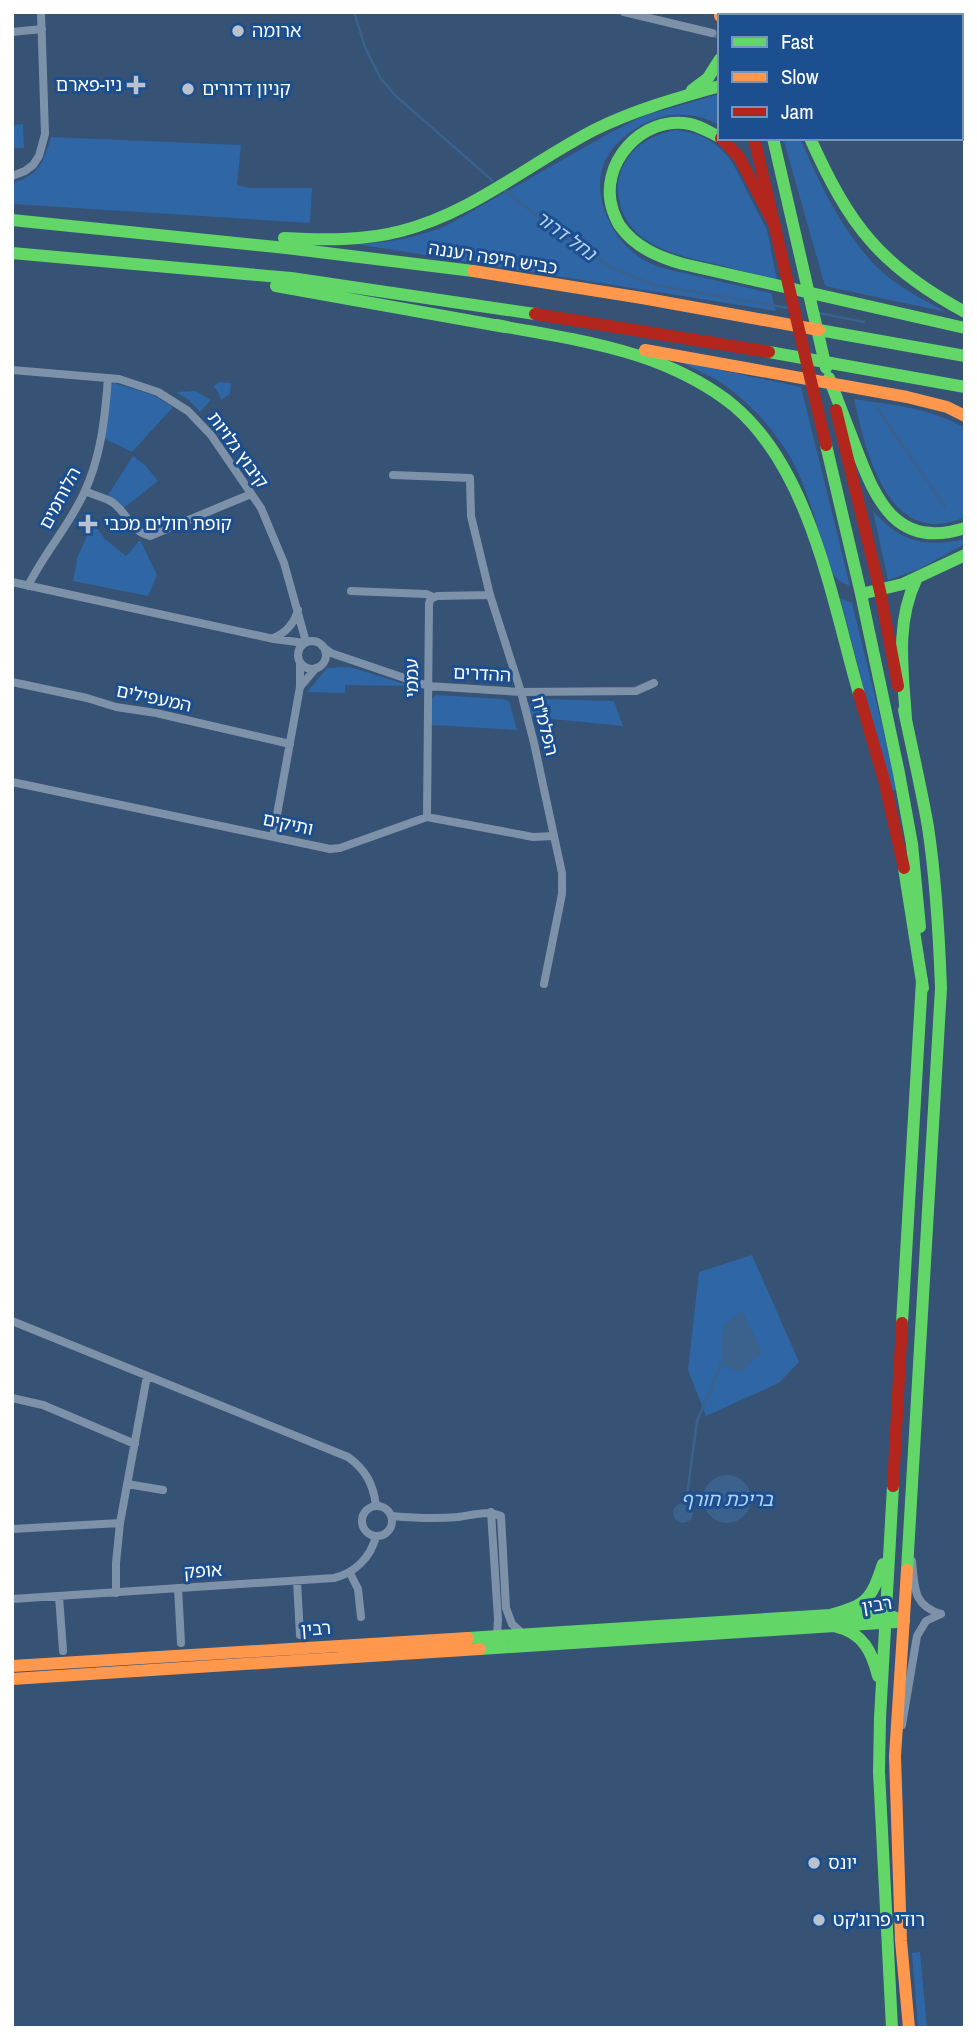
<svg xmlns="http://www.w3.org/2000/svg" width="977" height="2040" font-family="'Archivo Narrow','Noto Sans Hebrew',sans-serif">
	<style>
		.green { fill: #2f66a5 }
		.water { fill: #3b618d }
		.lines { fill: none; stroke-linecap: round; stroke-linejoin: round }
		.stream { stroke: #3b618d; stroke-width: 2.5 }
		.street-tunnel { stroke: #546c89; stroke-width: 8; stroke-dasharray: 8 4; stroke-linecap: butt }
		.street { stroke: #7d92a8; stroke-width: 8 }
		.fast { stroke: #63d668; stroke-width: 12 }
		.slow { stroke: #ff974d; stroke-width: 12 }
		.jam { stroke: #b3261e; stroke-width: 12 }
		.poi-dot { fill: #b9c2ce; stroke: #1b4f8f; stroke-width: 2.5 }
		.labels { text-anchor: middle; stroke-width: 6; stroke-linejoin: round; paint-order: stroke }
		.poi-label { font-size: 18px; fill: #fff; stroke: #1b4f8f; text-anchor: start }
		.street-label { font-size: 18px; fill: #fff; stroke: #1b4f8f }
		.water-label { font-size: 19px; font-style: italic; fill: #b5d3f5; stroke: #1b4f8f }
	</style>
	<rect width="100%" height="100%" fill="#365274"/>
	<path class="green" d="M720 94V125C705 117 690 114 673 115 647 117 611 140 603 166 592 201 615 245 646 261 659 269 677 271 692 275 718 281 744 287 771 293L776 311 356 244C389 243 414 238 446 226L606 135 643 116Z
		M23 124 24 148H12V125Z
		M675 130C699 132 718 142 732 162L767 230 777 280C756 275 736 269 715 264 677 255 628 246 619 200 617 191 617 183 620 174 629 148 648 136 675 130Z
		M51 137 241 145 237 185 250 188H312L310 223 12 204V183C39 176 44 161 51 137Z
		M783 138H800C820 184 842 232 878 268 897 287 923 299 946 312L825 286Z
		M678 361 801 387 850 586 839 581 833 574C819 537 811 497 793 462 777 433 753 406 726 386 712 376 694 369 678 361Z
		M219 382 231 383 230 394 221 400 219 394 214 386Z
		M114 383 153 395 173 407 132 452 103 438 111 385Z
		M195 391 211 400 200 412 189 400 176 392Z
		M854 399C892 405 931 408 965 428V517C889 551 866 453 854 399Z
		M133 456 145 465 158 481 120 511 106 498Z
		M873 511C900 542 926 548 965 539V544L919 569 888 580Z
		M93 523 105 539 126 556 140 540 157 575 148 596 73 581 77 561 76 560Z
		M840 598 852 603 898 790H891Z
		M350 667 411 686 345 685V693L307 692 327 668Z
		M436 695 503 699 509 701 517 730 430 725 432 699Z
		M540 699 614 701 623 726 532 717C529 709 528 706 533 700Z
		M752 1255 799 1362 779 1383 706 1416 688 1370 699 1272Z
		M920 1952 927 2028H918L912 1953Z"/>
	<path class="water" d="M742 1311 762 1352 739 1373 721 1364 723 1326Z
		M703 1499a24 24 0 1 1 48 0a24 24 0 1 1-48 0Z
		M673 1513a10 10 0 1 1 20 0a10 10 0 1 1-20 0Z"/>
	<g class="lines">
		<path class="stream" d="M354 12 365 47 381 79 396 96 493 181
			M504 190 557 232 614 269 655 285 788 308
			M819 313 864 322
			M877 408 945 507
			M686 1503 697 1421 721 1364"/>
		<path class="street-tunnel" d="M712 33 720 35"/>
		<path class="street" d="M624 12 712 33
			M786 12 787 16
			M12 32 42 29
			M961 88 965 90
			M12 176 25 171 33 165 39 156 45 134 41 12
			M12 370 119 379 158 392 188 411 211 435 261 508 284 563 306 642
			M393 475 470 478 471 516 490 595 521 692 534 743 562 873V894L544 984
			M85 491C93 495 104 497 112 502 127 512 131 532 150 536L251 494
			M12 582 274 639 305 643
			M28 586C44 553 69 526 84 493 101 457 105 418 108 378
			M351 591 426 594 433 597
			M273 638C286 633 294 624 298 610
			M298 655a14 14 0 1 1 28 0a14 14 0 1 1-28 0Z
			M323 647 331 653 428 686 521 692 636 691 654 683
			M12 682 87 698 116 707 156 713 290 744
			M300 687 316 668
			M12 782 330 849 340 848 427 817 533 837 554 836
			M427 817 429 603 431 599 437 596 490 595
			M273 837 300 687V662
			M12 1321 348 1457C366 1470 373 1484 376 1505
			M12 1398 43 1405 135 1444
			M127 1484 163 1490
			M362 1521a15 15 0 1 1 30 0a15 15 0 1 1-30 0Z
			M491 1512 498 1619 497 1636
			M392 1516C414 1518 436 1519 458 1517 473 1515 487 1510 501 1516L506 1608 512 1624 523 1634
			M12 1529 120 1523
			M912 1561C915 1587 912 1605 941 1614
			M350 1573 358 1589 361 1617
			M297 1581 300 1635
			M178 1588 181 1643
			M116 1593V1563L120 1523 147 1376
			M59 1596 63 1651
			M12 1599 334 1578C355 1573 371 1557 376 1536
			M902 1725 917 1636 926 1621 941 1614"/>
		<path class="fast" d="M754 12 756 16
			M692 90 708 78 720 59
			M720 137C711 133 700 126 690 124 642 114 597 165 613 211 615 216 617 222 620 226 635 247 658 257 683 264L965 328
			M773 138 826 368
			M810 138C849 225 880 266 965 312
			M12 220 286 248 473 271
			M284 238C323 240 363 241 401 231 472 213 530 163 594 130 634 110 677 98 720 86
			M12 253 291 278 535 314
			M276 286 505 327
			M496 325C548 335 601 342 651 360 680 371 710 386 734 406 811 471 832 601 859 694
			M819 330 965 356
			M769 352 965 387
			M829 378C838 401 847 425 856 448 876 501 897 550 965 528
			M826 445 861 594 899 773 912 844 920 927
			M861 594 903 584 965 555
			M904 710C912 749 921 787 928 827 936 880 939 934 941 988L907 1570
			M906 719C903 672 895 624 916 580
			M904 868 923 988
			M902 1323 922 980
			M830 1615C867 1605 871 1600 883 1564
			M837 1627C863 1633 872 1652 878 1676
			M468 1638 830 1615 886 1614 904 1621
			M480 1649 896 1622
			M892 2028 879 1772 880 1718 893 1486"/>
		<path class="slow" d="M720 12V16
			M743 12 744 16
			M473 271 642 298 819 330
			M645 350 907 397 947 407 965 416
			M907 1570 895 1756 901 1941 909 2028
			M12 1666 468 1638
			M12 1679 480 1649"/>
		<path class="jam" d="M721 138 739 157 775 226
			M754 138 826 445
			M535 314 769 352
			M836 410 880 591 898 686
			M859 694 884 780 904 868
			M893 1486 902 1323"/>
	</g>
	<g class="poi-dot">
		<circle cx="238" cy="31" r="7"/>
		<path d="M132.5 74.5h7v7h7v7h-7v7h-7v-7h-7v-7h7z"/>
		<circle cx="188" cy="89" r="7"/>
		<path d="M84.5 513.5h7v7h7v7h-7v7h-7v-7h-7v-7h7z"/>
		<circle cx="814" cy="1863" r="7"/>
		<circle cx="819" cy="1920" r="7"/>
	</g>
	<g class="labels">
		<g class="poi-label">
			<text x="252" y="37">ארומה</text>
			<text x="122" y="91" text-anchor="end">ניו-פארם</text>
			<text x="202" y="95">קניון דרורים</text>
			<text x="104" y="530">קופת חולים מכבי</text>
			<text x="828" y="1869">יונס</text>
			<text x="833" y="1926">רודי פרוג'קט</text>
		</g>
		<g class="street-label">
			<text transform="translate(493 258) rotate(9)" y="6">כביש חיפה רעננה</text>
			<text transform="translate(238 450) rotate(54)" y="6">קיבוץ גלויות</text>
			<text transform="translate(60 498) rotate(-62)" y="6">הלוחמים</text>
			<text transform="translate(482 674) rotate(3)" y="6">ההדרים</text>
			<text transform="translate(412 678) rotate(-90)" y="6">עממי</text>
			<text transform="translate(154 698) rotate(12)" y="6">המעפילים</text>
			<text transform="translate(545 726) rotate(76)" y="6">הפלמ"ח</text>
			<text transform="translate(288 824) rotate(12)" y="6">ותיקים</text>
			<text transform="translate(203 1571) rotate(-4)" y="6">אופק</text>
			<text transform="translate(877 1605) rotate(-9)" y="6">רבין</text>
			<text transform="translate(316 1629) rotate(-4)" y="6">רבין</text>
		</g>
		<g class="water-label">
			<text transform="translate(566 235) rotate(36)" y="7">נחל דרור</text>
			<text x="727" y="1506">בריכת חורף</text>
		</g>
	</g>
	<rect width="977" height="2040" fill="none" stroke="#ffffff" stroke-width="28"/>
	<rect x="718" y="14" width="245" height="126" fill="#1b4f8f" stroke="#7695bc" stroke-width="2"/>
	<rect x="732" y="37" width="35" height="10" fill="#63d668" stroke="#7695bc" stroke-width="2"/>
	<text x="781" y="49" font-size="21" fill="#ffffff">Fast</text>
	<rect x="732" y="72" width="35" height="10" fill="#ff974d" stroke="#7695bc" stroke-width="2"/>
	<text x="781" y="84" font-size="21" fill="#ffffff">Slow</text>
	<rect x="732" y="107" width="35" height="10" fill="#b3261e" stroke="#7695bc" stroke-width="2"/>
	<text x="781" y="119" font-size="21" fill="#ffffff">Jam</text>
</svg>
